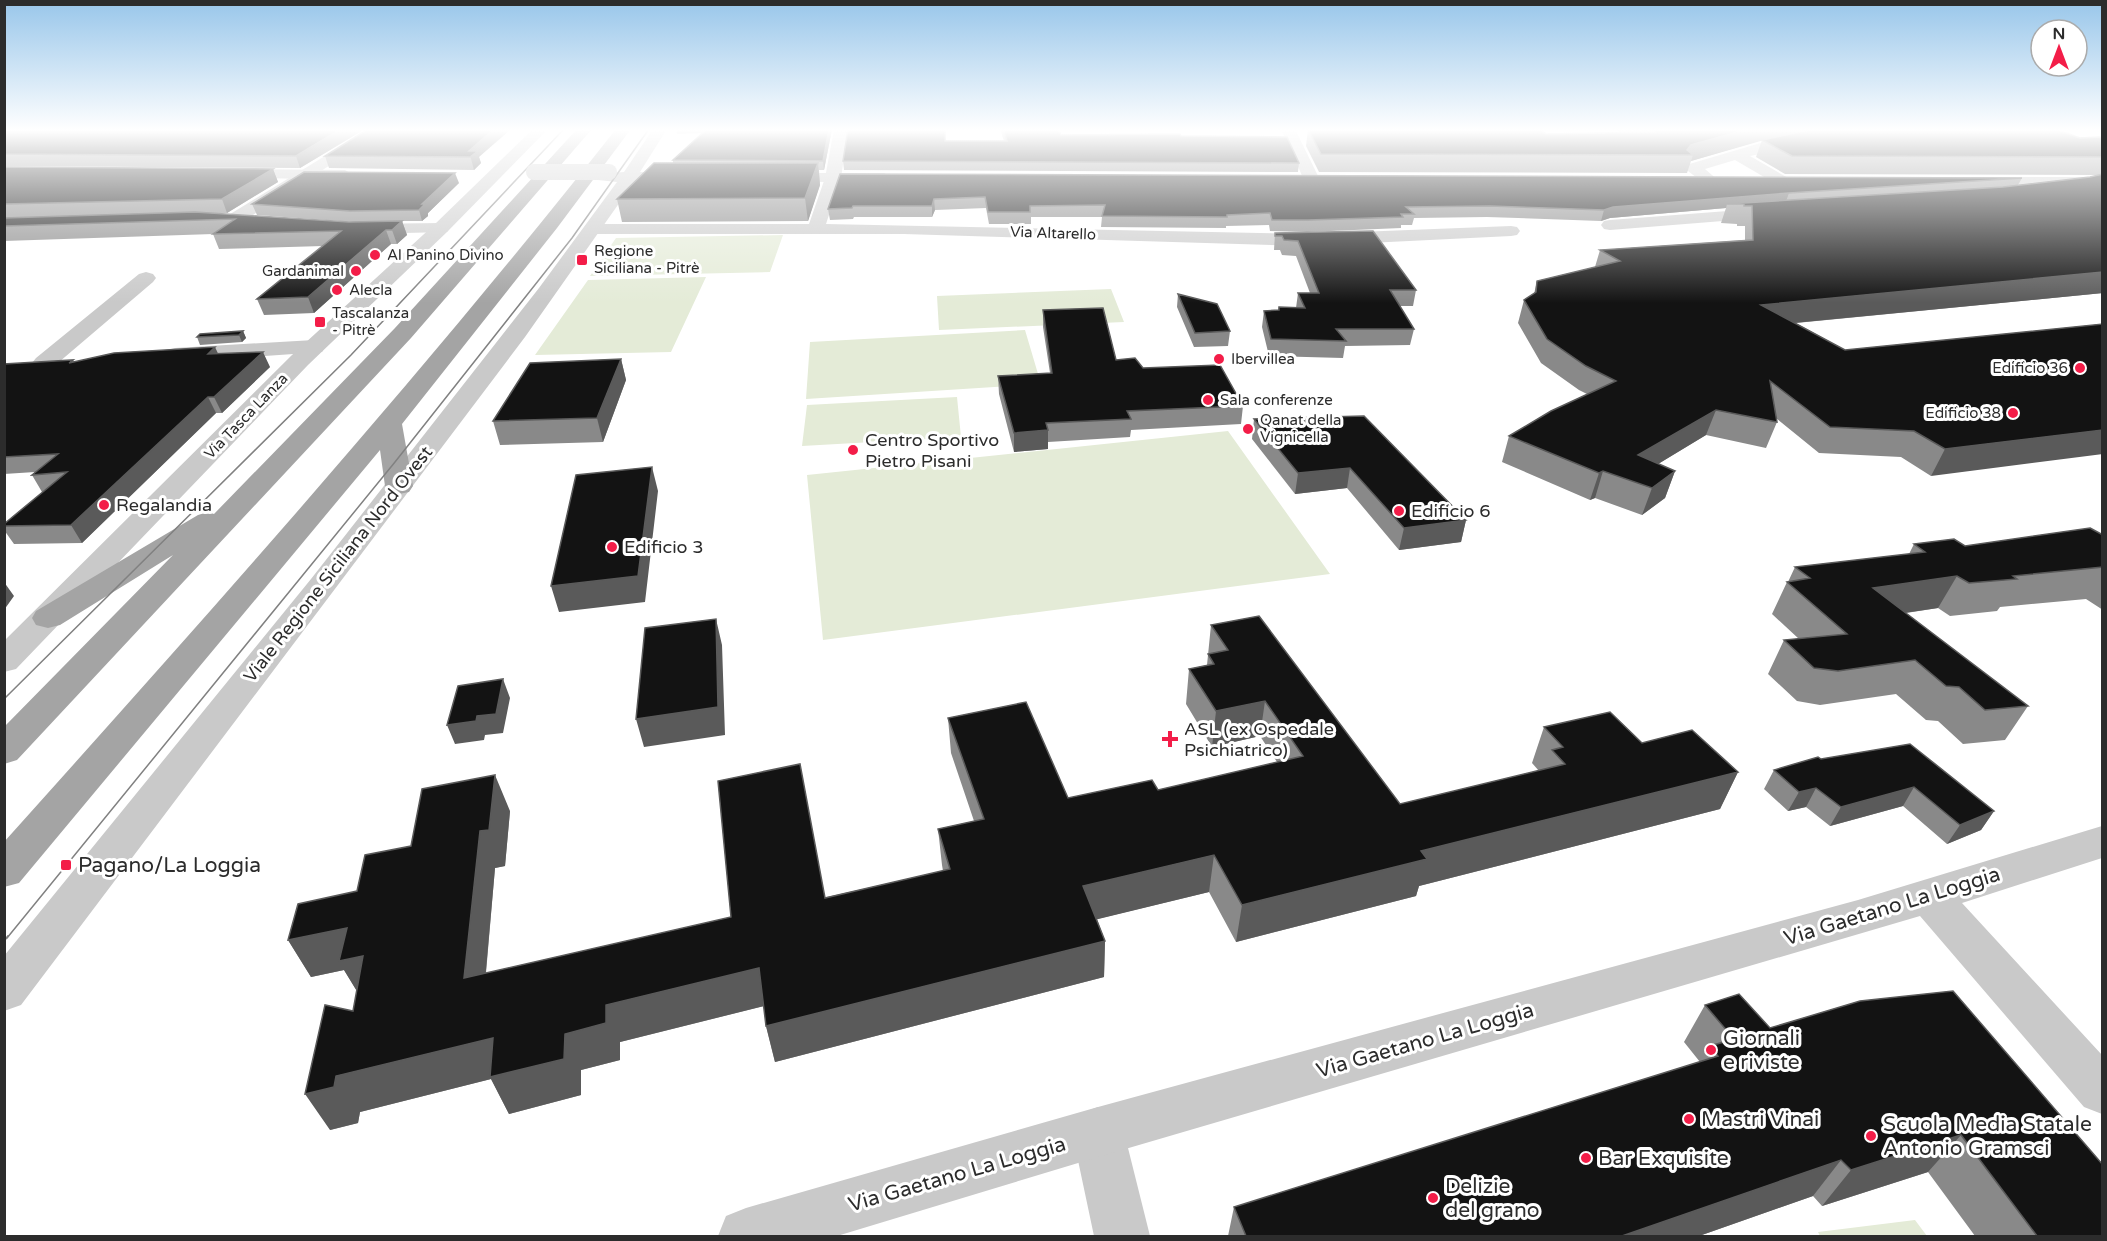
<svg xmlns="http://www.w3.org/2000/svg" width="2107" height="1241" font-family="'Varela Round',sans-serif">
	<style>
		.green { fill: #e4ebd7 }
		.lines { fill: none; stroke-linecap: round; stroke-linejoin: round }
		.minor { fill: #c9c9c9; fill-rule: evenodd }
		.tertiary { fill: #c9c9c9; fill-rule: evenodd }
		.primary { fill: #a4a4a4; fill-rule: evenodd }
		.tram-far1 { stroke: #818181; stroke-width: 1.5 }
		.tram { stroke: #818181; stroke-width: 2 }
		.tertiary-bridge { stroke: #c9c9c9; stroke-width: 16 }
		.wall { fill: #898989 }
		.shaded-wall { fill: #5a5a5a }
		.building { fill: #131313; stroke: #5a5a5a; stroke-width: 1.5 }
		.poi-dot { fill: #f31d48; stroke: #fff; stroke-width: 2 }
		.labels { text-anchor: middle; stroke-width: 6; stroke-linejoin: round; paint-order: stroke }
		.far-street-label { font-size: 15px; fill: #2c2c2c; stroke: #fff }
		.far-poi-label { font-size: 15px; fill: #2c2c2c; stroke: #fff; text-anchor: start }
		.poi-label { font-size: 18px; fill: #2c2c2c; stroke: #fff; text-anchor: start }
		.street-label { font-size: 18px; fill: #2c2c2c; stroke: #fff }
		.near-poi-label { font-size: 21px; fill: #2c2c2c; stroke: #fff; text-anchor: start }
		.near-street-label { font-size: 21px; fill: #2c2c2c; stroke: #fff }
	</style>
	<rect width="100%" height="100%" fill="#fff"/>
	<path class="green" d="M783 235 770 272 590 276 616 238Z
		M706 277 671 352 535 355 588 280Z
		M1111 289 1124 322 939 330 937 296Z
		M1025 330 1041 384 806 399 810 342Z
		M957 397 961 437 802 446 807 405Z
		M1228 431 1330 574 823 640 807 475Z
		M1915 1220 1927 1236H1820L1818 1232Z"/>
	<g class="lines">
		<path class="minor" d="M369 129H386L239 224H227L224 220 227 216Z
			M834 129H848L841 178 826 224 1307 234 1511 226 1517 227 1520 231 1517 235 1511 236 1307 246 904 234H594L588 233 585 229 588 225 594 224H809L825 178Z
			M1281 129H1295L1320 180 1318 183 1312 185 1304 180Z
			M1811 129H1830L1838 135 1831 139 1750 156 1788 178 1790 181 1788 184H1776L1735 160 1705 169 1719 181 1711 186 1705 184 1684 168 1686 165 1764 142 1816 133Z
			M1767 208 1773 209 1776 213 1773 217 1610 230 1604 229 1601 225 1604 221 1610 220Z
			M441 223 447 224 450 228 447 232 360 234 354 233 351 229 354 225 360 224Z
			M146 272 153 274 156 278 153 282 52 368 44 370 36 368 32 363 36 358 139 274Z
			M314 340 322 342 325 347 322 352 175 362 167 360 164 355 167 350 175 348Z
			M1098 1107 1117 1114 1124 1132 1150 1236H1094L1072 1132 1079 1114Z"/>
		<path class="tertiary" d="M533 129H548L447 232 308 365 16 669 4 672V641L292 355 435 224Z
			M653 129H667L640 172H683L689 174 691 177 689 180 634 182 525 337 21 1005 4 1011V956L311 579 539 288 617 182 598 180 596 177 598 174 624 172Z
			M231 169 345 170 353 175 345 180 225 177 223 174Z
			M774 173H884L892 178 884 183 768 181 766 178Z
			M1974 177H2102V187L1968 185 1966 182 1968 179Z
			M2102 826V858L1962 903 2102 1055V1114L2084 1107 1920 916 1098 1157 837 1236H718L726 1216 746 1208 1098 1107 1858 900Z"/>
		<path class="primary" d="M577 129H592L411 338 17 760 4 764V727L173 555 60 625 48 628 36 625 32 618 36 611 198 515 208 512 214 514 395 328Z
			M616 129H631L557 228 402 424 413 486 409 492 399 494 389 492 385 486 380 450 19 883 4 887V842C214 608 422 375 616 129Z"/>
		<path class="tram-far1" d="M4 699 351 355 564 129
			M7 938 395 462 572 238 649 129"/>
		<path class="tram" d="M4 941 8 936"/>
		<path class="tertiary-bridge" d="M534 172H609"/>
	</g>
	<path class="wall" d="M4 129H365L300 168 4 166Z
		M676 129H832L824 170H819L820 185 808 221 622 222 617 199 673 163V160L703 133 677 134Z
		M1000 129H1058L1061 135 1181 136 1299 163 1298 172 844 170 843 161 945 141H1004Z
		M1308 129 1546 134 1620 132 1614 129H1812L2103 138V293L1796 323 1845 350 2103 324 1931 476 1901 457 1819 453 1776 418 1777 422 1766 448 1706 435 1658 464 1675 471 1665 498 1642 515 1595 498 1590 500 1502 462 1509 436 1587 394 1579 390 1541 363 1518 323 1524 300 1534 294 1537 281 1595 267 1600 250 1745 240V226H1737V224L1721 223 1726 208 1610 218 1601 221 1487 217 1414 218 1412 225H1401V228L1307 232 1270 231 1269 225 1226 226V228L1101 227 1102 217H1031V224H989L986 208 935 210 932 217H854L853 219 830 220 828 209 840 174 2022 178 2018 185 2090 177 2099 175 1785 174 1756 157 1762 140 1691 161 1687 173 1319 172 1306 146Z
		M325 156 479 157 481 163 474 170 329 168Z
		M4 167 273 169 278 182 227 213H208L349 222H354L257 215 252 204 459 183 428 213V216L422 221H402L407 235 397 244H391L314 313 264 315 257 299 323 246 219 249 213 234 4 241Z
		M1373 231 1416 290 1413 306H1399L1414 329 1410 345 1345 346 1343 358 1269 356 1262 327 1264 311 1278 310 1279 307 1296 308 1298 293H1310L1296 256 1282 255 1280 250H1274L1275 233Z
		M1178 294 1230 331 1228 346 1194 347 1177 307Z
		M1043 310 1116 360 1143 368 1243 406 1241 424 1131 430 1130 437 1048 442V449L1014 452 999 394 998 376 1050 373 1043 327Z
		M243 331 246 338 242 342 200 345 197 337Z
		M218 353 270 367 222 413H216L82 543 14 544 4 530V524L43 492H42L32 475 35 472 4 474V364L73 360 75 362Z
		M621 359 626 380 603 442 500 445 493 421Z
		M1254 419 1466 520 1461 542 1399 550 1347 488 1295 494 1252 439Z
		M2103 535V610L2086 599 2000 607 1997 611 1950 616 1938 608 1906 613 2028 706 2005 740 1963 744 1938 721 1926 720 1896 694 1820 705 1797 701 1768 674 1784 640 1799 639 1772 614 1787 582H1788L1795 567 1909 554 1914 544 1965 546Z
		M1211 625 1400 804 1539 771 1532 763 1544 727 1642 743 1738 772 1720 809 1419 886 1416 896 1236 942 1209 892 1097 919 1105 941 1104 977 775 1062 766 1026 764 1006 620 1042V1060L581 1070V1095L509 1114 491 1079 360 1112 358 1123 330 1130 357 991 344 970 311 977 288 940 357 891 411 846 510 811 505 866 495 868 486 973 943 871 942 865 938 829 974 821 951 753 948 718 1068 798 1158 790 1277 762 1260 736 1212 747 1186 704 1189 669 1207 665Z
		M1821 759 1994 811 1981 830 1947 844 1903 806 1830 826 1806 807 1788 811 1764 789 1774 770Z
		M1860 1001 2103 1236H1975L1928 1172 1822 1206 1813 1196 1699 1236H1228L1234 1207 1700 1062 1684 1042 1705 1005 1770 1028Z"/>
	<path class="shaded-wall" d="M341 129H365L300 168 296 156Z
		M494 129H511L479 157 481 163 474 170 469 151Z
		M829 129H832L824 170 823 161Z
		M1748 129H1812L1764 140 1691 161 1693 155 1687 150 1691 145Z
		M818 163 820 185 808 221 805 198Z
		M273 169 278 182 227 213 222 199Z
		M455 173 459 183 428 213V216L422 221 419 210 422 204Z
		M1789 193 1785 204H1727L1726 208 1610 218 1601 221 1604 210 1613 207Z
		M934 199 935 210 932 217V206Z
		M402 221 407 235 397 244 392 230Z
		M386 230 391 244 314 313 308 297Z
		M2103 272V293L1753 327 1761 305Z
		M243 331 246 338 242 342 239 335Z
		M215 347 222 362 208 354Z
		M263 352 270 367 222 413 214 397Z
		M621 359 626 380 603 442 597 418Z
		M208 397 216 413 82 543 71 525Z
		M1716 410 1706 435 1630 481 1638 455Z
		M1048 430V449L1014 452V433Z
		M2103 430V454L1931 476 1945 449Z
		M652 467 658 491 645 602 559 612 551 586Z
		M1350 468 1347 488 1295 494 1298 473Z
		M1603 471 1595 498 1590 500 1599 473Z
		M1675 471 1665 498 1642 515 1652 488Z
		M1466 520 1461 542 1399 550 1404 528Z
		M1957 576 1938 608 1856 620 1873 588Z
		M4 582 14 596 4 610Z
		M716 619 722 645 725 735 644 747 636 719Z
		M503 679 510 698 503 733 485 735 484 740 455 744 447 725 477 716Z
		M1265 701 1260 736 1212 747 1216 711Z
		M1738 772 1720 809 1419 886 1416 896 1236 942 1242 905 1421 851Z
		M495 775 510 811 505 866 495 868 482 1015 464 978 480 831Z
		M1914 787 1903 806 1830 826 1841 807Z
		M1816 788 1806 807 1788 811 1799 792Z
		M1994 811 1981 830 1947 844 1960 825Z
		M1214 855 1209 892 1082 923 1083 886Z
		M347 928 384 992 361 998 344 970 311 977 288 940Z
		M1105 941 1104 977 775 1062 766 1026Z
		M759 968 768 1005 620 1042V1060L581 1070V1095L509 1114 491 1079 360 1112 358 1123 330 1130 305 1094 336 1076 493 1038 565 1034 606 1005Z
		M1961 1135 1928 1172 1822 1206 1851 1170Z
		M1841 1160 1813 1196 1699 1236H1622Z"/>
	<path class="building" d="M4 129H341L296 156 4 154Z
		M368 129H494L469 151H478L470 157 325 156Z
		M707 129H829L823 161 673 160Z
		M848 129H945V141H1007L1003 129H1058L1061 135 1180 134 1181 136 1287 137 1299 163 843 161Z
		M1308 129H1540L1546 134 1655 132 1650 129H1748L1691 145 1687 150 1693 155 1321 154Z
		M1814 129H2055L2080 138 2099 137 2103 138V157L1792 156 1762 140Z
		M654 163H818L805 198 617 199Z
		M4 167 273 169 222 199 4 204Z
		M304 172 455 173 422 204H425L419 210 350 211 252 204Z
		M840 174 2022 178 1789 193 1613 207 1604 210 1490 206 1406 207 1414 214H1401L1403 217 1308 220H1272L1270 213 1227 215V217L1102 216 1105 205 1030 206V212H988L985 197 934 199 932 206H853L852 208 828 209Z
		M2103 174V272L1761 305 1845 350 2103 324V430L1945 449 1914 431 1830 427 1770 381 1777 422 1716 410 1638 455 1675 471 1652 488 1603 471 1599 473 1509 436 1551 411 1616 381 1586 366 1547 339 1524 300 1536 292 1537 281 1620 261 1600 250 1753 240 1752 206H1744V204H1727L2003 187 2090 177Z
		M195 212 349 222 402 221 392 230H386L308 297 257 299 341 231 213 234 235 219 4 226V218Z
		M1373 231 1416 290H1390L1414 329H1336L1346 341 1271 339 1264 311 1279 310V307L1305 308 1298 293H1319L1298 241 1284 240 1282 236H1275V233Z
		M1178 294 1217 304 1230 331 1195 333Z
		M1103 308 1116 360 1135 358 1143 368 1220 365 1243 406 1127 411 1131 419 1046 423 1048 430 1014 433 998 376 1052 373 1043 310Z
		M243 331 239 335 197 337 200 334Z
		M215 347 208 354 263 352 214 397H208L71 525 4 526V524L67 472 32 475 58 454 4 457V364L73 360 69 363 114 353Z
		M621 359 597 418 493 421 530 363Z
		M1364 416 1466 520 1404 528 1350 468 1298 473 1254 419Z
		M652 467 638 576 551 586 576 475Z
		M2090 528 2103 535V567L2013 576 2017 579 1969 583 1957 576 1873 588 2028 706 1985 710 1959 687 1946 686 1915 660 1838 671 1814 668 1784 640 1847 634 1787 582 1810 578 1795 567 1925 552 1914 544 1954 539 1965 546Z
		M1259 616 1400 804 1565 764 1552 750 1563 747 1544 727 1610 712 1642 743 1692 730 1738 772 1421 851 1427 859 1242 905 1214 855 1083 886 1105 941 766 1026 759 968 606 1005V1023L565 1034 564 1059 490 1077 493 1038 336 1076 334 1087 305 1094 325 1005 353 1011 363 956 339 961 347 928 288 940 298 904 357 891 365 855 411 846 422 789 495 775 489 830 480 831 464 978 731 917 718 781 800 764 825 898 950 869 938 829 984 819 948 718 1026 702 1068 798 1152 780 1158 790 1303 756 1265 701 1216 711 1189 669 1214 664 1208 654 1228 650 1211 625Z
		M716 619 718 707 636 719 645 628Z
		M503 679 496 714 477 716 476 721 447 725 458 686Z
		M1910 744 1994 811 1960 825 1914 787 1841 807 1816 788 1799 792 1774 770 1818 757 1821 759Z
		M1953 991 2103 1165V1236H2037L1961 1135 1851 1170 1841 1160 1622 1236H1246L1234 1207 1718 1056 1710 1046 1734 1039 1705 1005 1739 994 1770 1028 1860 1001Z"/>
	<linearGradient id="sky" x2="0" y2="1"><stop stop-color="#98c6ea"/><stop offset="0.43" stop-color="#fff"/><stop offset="1" stop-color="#fff" stop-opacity="0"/></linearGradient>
	<rect width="2107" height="303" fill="url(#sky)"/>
	<g class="poi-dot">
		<circle cx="375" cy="255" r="6"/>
		<rect x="576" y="254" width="12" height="12" rx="3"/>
		<circle cx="356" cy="271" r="6"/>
		<circle cx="337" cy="290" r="6"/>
		<rect x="314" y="316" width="12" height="12" rx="3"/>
		<circle cx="1219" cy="359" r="6"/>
		<circle cx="2080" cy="368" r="6"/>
		<circle cx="1208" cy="400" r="6"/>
		<circle cx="2013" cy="413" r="6"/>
		<circle cx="1248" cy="429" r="6"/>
		<circle cx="853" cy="450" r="6"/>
		<circle cx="104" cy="505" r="6"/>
		<circle cx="1399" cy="511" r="6"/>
		<circle cx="612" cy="547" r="6"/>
		<path d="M1167 730h6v6h6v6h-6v6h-6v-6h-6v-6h6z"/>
		<rect x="60" y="859" width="12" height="12" rx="3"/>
		<circle cx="1711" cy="1050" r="6"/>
		<circle cx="1689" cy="1119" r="6"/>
		<circle cx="1871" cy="1136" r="6"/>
		<circle cx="1586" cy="1158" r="6"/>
		<circle cx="1433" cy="1198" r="6"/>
	</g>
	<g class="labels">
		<g class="far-street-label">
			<text transform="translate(1053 233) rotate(2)" y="5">Via Altarello</text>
			<text transform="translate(246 416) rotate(-46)" y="5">Via Tasca Lanza</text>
		</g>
		<g class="far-poi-label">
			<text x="594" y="256">Regione<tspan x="594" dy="17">Siciliana - Pitrè</tspan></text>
			<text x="387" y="260">Al Panino Divino</text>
			<text x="344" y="276" text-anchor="end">Gardanimal</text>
			<text x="349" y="295">Alecla</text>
			<text x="332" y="318">Tascalanza<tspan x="332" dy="17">- Pitrè</tspan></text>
			<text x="1231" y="364">Ibervillea</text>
			<text x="2068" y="373" text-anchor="end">Edificio 36</text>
			<text x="1220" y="405">Sala conferenze</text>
			<text x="2001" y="418" text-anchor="end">Edificio 38</text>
			<text x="1260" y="425">Qanat della<tspan x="1260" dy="17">Vignicella</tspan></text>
		</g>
		<g class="poi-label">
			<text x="865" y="446">Centro Sportivo<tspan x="865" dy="21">Pietro Pisani</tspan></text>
			<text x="116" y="511">Regalandia</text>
			<text x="1411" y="517">Edificio 6</text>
			<text x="624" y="553">Edificio 3</text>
			<text x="1184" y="735">ASL (ex Ospedale<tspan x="1184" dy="21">Psichiatrico)</tspan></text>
		</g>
		<g class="street-label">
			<text transform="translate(338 564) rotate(-52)" y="6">Viale Regione Siciliana Nord Ovest</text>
		</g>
		<g class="near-poi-label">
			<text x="78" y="872">Pagano/La Loggia</text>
			<text x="1723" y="1045">Giornali<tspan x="1723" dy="24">e riviste</tspan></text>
			<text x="1701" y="1126">Mastri Vinai</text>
			<text x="1883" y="1131">Scuola Media Statale<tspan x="1883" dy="24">Antonio Gramsci</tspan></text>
			<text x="1598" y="1165">Bar Exquisite</text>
			<text x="1445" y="1193">Delizie<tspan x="1445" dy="24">del grano</tspan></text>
		</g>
		<g class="near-street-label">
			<text transform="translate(1892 906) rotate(-17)" y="7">Via Gaetano La Loggia</text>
			<text transform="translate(1425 1040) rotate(-16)" y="7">Via Gaetano La Loggia</text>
			<text transform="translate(957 1174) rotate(-16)" y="7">Via Gaetano La Loggia</text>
		</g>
	</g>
	<rect width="2107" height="1241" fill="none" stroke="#2c2c2c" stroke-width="12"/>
	<g transform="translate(2059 48)"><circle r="28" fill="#ffffff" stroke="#ababab" stroke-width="1.5"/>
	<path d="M0-4.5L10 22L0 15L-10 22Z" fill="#f31d48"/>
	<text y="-9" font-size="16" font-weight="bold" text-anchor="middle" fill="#2c2c2c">N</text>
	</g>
</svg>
